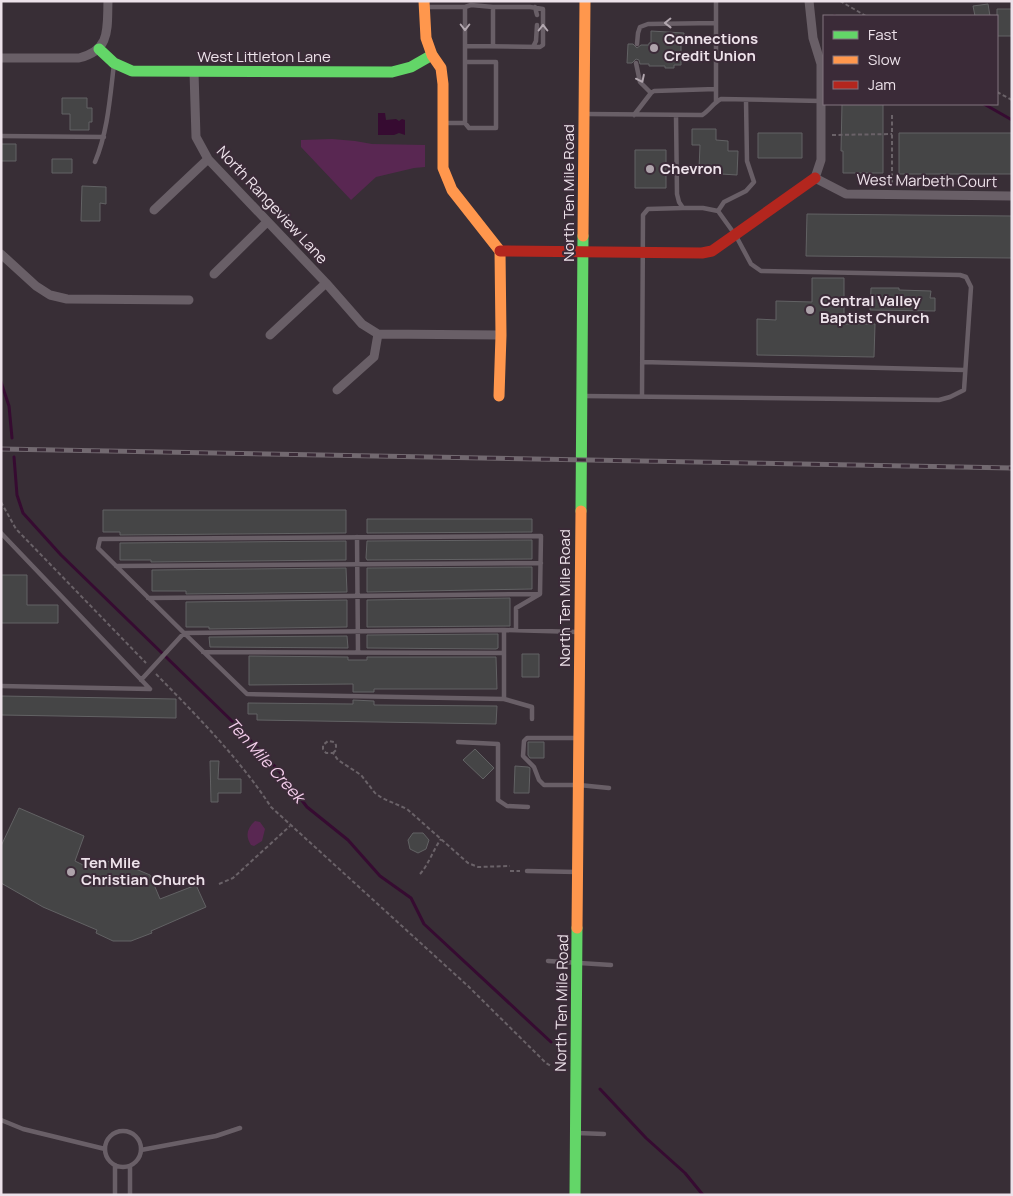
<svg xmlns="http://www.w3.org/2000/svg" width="1013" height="1196" font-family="Manrope,sans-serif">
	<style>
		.green { fill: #592752 }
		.water { fill: #360b31 }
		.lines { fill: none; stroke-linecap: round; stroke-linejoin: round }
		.stream { stroke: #360b31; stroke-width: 3 }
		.building { fill: #454546; stroke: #626264 }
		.path { stroke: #6a6268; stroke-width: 2; stroke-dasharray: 4 2.5; stroke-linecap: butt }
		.lane { stroke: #695f67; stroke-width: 4.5 }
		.street { stroke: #695f67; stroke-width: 9 }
		.fast { stroke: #63d668; stroke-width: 11 }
		.slow { stroke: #ff974d; stroke-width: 11 }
		.jam { stroke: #b3261e; stroke-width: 11 }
		.rail-casing { stroke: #726970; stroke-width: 5 }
		.rail { stroke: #3b2b38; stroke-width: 3; stroke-dasharray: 9; stroke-linecap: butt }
		.oneway { stroke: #b2a7af }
		.poi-dot { fill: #aea3ab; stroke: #3b2b38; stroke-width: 2 }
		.labels { text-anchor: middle; stroke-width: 4; stroke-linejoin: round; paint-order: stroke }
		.poi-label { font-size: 15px; font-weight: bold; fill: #ede2ea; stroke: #3b2b38; text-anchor: start }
		.street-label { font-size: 15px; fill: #ede2ea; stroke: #3b2b38 }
		.water-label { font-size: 16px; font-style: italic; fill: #f5ceec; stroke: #3b2b38 }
	</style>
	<rect width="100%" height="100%" fill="#382e36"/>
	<path class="green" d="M332 139 355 141 372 144 425 145V167L414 168 376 177 351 200 301 147V140Z
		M255 821 260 822 265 829 262 841 254 846 251 845C245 836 247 828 255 821Z"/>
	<path class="water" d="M378 113H385L386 120 396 119 399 121 402 119 405 120V135L399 133 394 135H378Z"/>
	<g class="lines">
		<path class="stream" d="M834 16H835
			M984 104 1012 120
			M1 382 9 406 12 438
			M14 457 17 495 23 513 61 555 234 723 280 772 307 807 348 840 380 876 411 898 424 924 551 1042
			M600 1089 646 1138 685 1173 703 1195"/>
	</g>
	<path class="building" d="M988 4 990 16H975L973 6Z
		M997 9H1012V36H997Z
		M651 31 684 33V44L681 43V65H674V68H665V66H649V64H640L639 60 636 59 632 63H627L628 44H633L637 48 641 45H649V43H651Z
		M62 98H87V108H92V122H89V130H70V114H62Z
		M842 104H883V173H843V151H841Z
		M692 129H716V140L728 141V151H738L737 175 721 174V170L699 169 700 145H692Z
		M758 133H802V158H758Z
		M899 133H1012V174H899Z
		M1 144H16V161H1Z
		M635 150H666V188H635Z
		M52 159H72V173H52Z
		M82 186 106 187V204L100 203V221H81Z
		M807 214 1012 216V258L806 256Z
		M812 278H844V324H875L874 357 757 355V319L776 320V301L812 302Z
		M871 288H899V290L931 291 930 298H935V311L870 310Z
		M103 510H346V533L120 535V532H103Z
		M367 519H532V532L367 533Z
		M532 540V559L367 560 366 558 367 541Z
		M346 541V560L151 562V560H120V543Z
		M532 567V589L367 592V568Z
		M346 568 347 592 186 594V591H152V570Z
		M1 575H27V605H58V623H1Z
		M510 598V626L367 627V600Z
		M347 600V627L209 629V627H186V602Z
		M498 634V648L496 649 367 648V635Z
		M347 636 348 648 210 647 209 637Z
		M522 654H539V677H522Z
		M249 656 348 657V660H367V657H496L497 689H374V692H353V684L249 685Z
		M1 696 176 699V718L1 715Z
		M353 700 374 701V705L497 706 496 724 257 720V714H248V703L353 704Z
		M528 742H544V758H530L528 755Z
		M475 749 494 768 483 779 463 760Z
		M210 761H219L218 779H241V793H218V802H211Z
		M515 766 528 767 530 768 529 793H514Z
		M19 808 84 836 75 861 89 868 106 861 124 864 150 875 160 899 196 885 206 907 151 931 152 933 131 941H113L96 933 97 930 43 907 1 883V846Z
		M413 833H423L429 840 426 849 418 853 410 849 408 840Z"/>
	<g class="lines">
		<path class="path" d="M840 1 866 16
			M997 92 1012 100
			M892 115V185
			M832 135 892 134
			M1 502 16 529 146 663
			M156 674C197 716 239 758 271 807L469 987 546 1063 551 1066
			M333 753 336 750V745L334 742 328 741 323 745V749L326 753H333L338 760 361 775 375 793 382 798 407 809 468 863 478 867 510 866
			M510 871H520
			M420 874C429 864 433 850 441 839
			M219 884 233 878 290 826"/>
		<path class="lane" d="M716 1V102
			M425 7H465L471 5 493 7V46
			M535 7 537 15
			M637 44 638 33 640 27 648 24 716 23
			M465 46 540 47 543 45V9L530 7H493
			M533 47 536 41 537 25
			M636 63 640 82 651 93
			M586 114 702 115C710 110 713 103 721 99L821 101
			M634 115 651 93 654 91 716 89
			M676 115 677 194 679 202 683 208H703L718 211
			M444 123H465V7
			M465 123 469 128H496V62H465
			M1 136 104 137
			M95 162C108 131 110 97 114 64
			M642 362 965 370
			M583 396 939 400 950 397 964 390 971 287 966 277 960 275 761 271 751 264 736 236 718 211 724 202 746 191 754 182 747 161 746 100
			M642 396 643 215 648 209 683 208
			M1 533 150 689 1 686
			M357 537 358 652
			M116 566 541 563
			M148 598 539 594
			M516 630V608L540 594 541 536 100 539 98 548 184 633 504 630 578 632
			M203 652 504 653
			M141 680 184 633 247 694 504 699V630
			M504 699 532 707V719
			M576 738H527L524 741 523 756 534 767 539 780 544 785H579L609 788
			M458 742 498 744V800L507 806 528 807
			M527 871 577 872
			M548 961 611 965
			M1 1120 23 1129 105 1149
			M105 1149a18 18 0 1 1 36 0a18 18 0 1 1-36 0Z
			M577 1133 604 1134
			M141 1150 216 1136 240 1128
			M115 1165V1195
			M130 1195V1166"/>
		<path class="street" d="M809 1 813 38 821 64V160L815 178 846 194 1012 196
			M1 58H79C111 50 107 29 108 1
			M194 72 196 137 208 159 326 283 362 324 378 334
			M154 210 208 159
			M1 254 36 286 50 295 67 299 189 300
			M214 274 267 222
			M378 334 501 335
			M270 335 326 283
			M337 390 374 357 378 334"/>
		<path class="fast" d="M99 49 114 63 132 71 392 72 411 67 432 55
			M581 511 583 236
			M575 1195 577 928"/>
		<path class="slow" d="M424 1 426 38 432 55 441 68 443 84V168L452 190 500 251 501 335 499 396
			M583 236 585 1
			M577 928 581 511"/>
		<path class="jam" d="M500 251 702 253 712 251 815 178"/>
		<g class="rail-casing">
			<path id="rail" d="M1 449 1012 468"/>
		</g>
		<use href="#rail" class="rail"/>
	</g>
	<defs><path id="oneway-chevron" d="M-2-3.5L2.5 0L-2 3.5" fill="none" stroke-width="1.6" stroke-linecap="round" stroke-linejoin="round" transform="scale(1.25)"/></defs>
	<g class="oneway">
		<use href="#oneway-chevron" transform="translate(668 23) rotate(179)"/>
		<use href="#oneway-chevron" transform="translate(465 27) rotate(90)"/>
		<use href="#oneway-chevron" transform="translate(543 28) rotate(-90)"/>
		<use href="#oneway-chevron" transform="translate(641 79) rotate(64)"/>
	</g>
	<g class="poi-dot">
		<circle cx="654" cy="48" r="5"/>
		<circle cx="650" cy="169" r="5"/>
		<circle cx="810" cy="310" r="5"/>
		<circle cx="71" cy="872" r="5"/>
	</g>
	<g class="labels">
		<g class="poi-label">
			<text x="664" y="44">Connections<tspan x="664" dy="17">Credit Union</tspan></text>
			<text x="660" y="174">Chevron</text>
			<text x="820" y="306">Central Valley<tspan x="820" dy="17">Baptist Church</tspan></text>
			<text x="81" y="868">Ten Mile<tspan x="81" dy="17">Christian Church</tspan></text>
		</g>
		<g class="street-label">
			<text x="264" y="62">West Littleton Lane</text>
			<text transform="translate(927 181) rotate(1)" y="5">West Marbeth Court</text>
			<text transform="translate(569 193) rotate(-90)" y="5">North Ten Mile Road</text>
			<text transform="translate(272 205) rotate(47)" y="5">North Rangeview Lane</text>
			<text transform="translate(565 598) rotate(-90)" y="5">North Ten Mile Road</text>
			<text transform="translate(562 1003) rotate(-89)" y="5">North Ten Mile Road</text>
		</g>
		<g class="water-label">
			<text transform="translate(266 760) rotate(48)" y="6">Ten Mile Creek</text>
		</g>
	</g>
	<rect width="1013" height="1196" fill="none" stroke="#ede2ea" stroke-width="5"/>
	<rect x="823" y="15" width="175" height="90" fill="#3b2b38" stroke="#82747f"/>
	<rect x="833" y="31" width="25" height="8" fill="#63d668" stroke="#82747f"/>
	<text x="868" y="40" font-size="15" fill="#ede2ea">Fast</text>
	<rect x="833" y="56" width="25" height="8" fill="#ff974d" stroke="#82747f"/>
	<text x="868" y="65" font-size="15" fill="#ede2ea">Slow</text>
	<rect x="833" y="81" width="25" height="8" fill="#b3261e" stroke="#82747f"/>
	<text x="868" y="90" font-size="15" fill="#ede2ea">Jam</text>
</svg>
